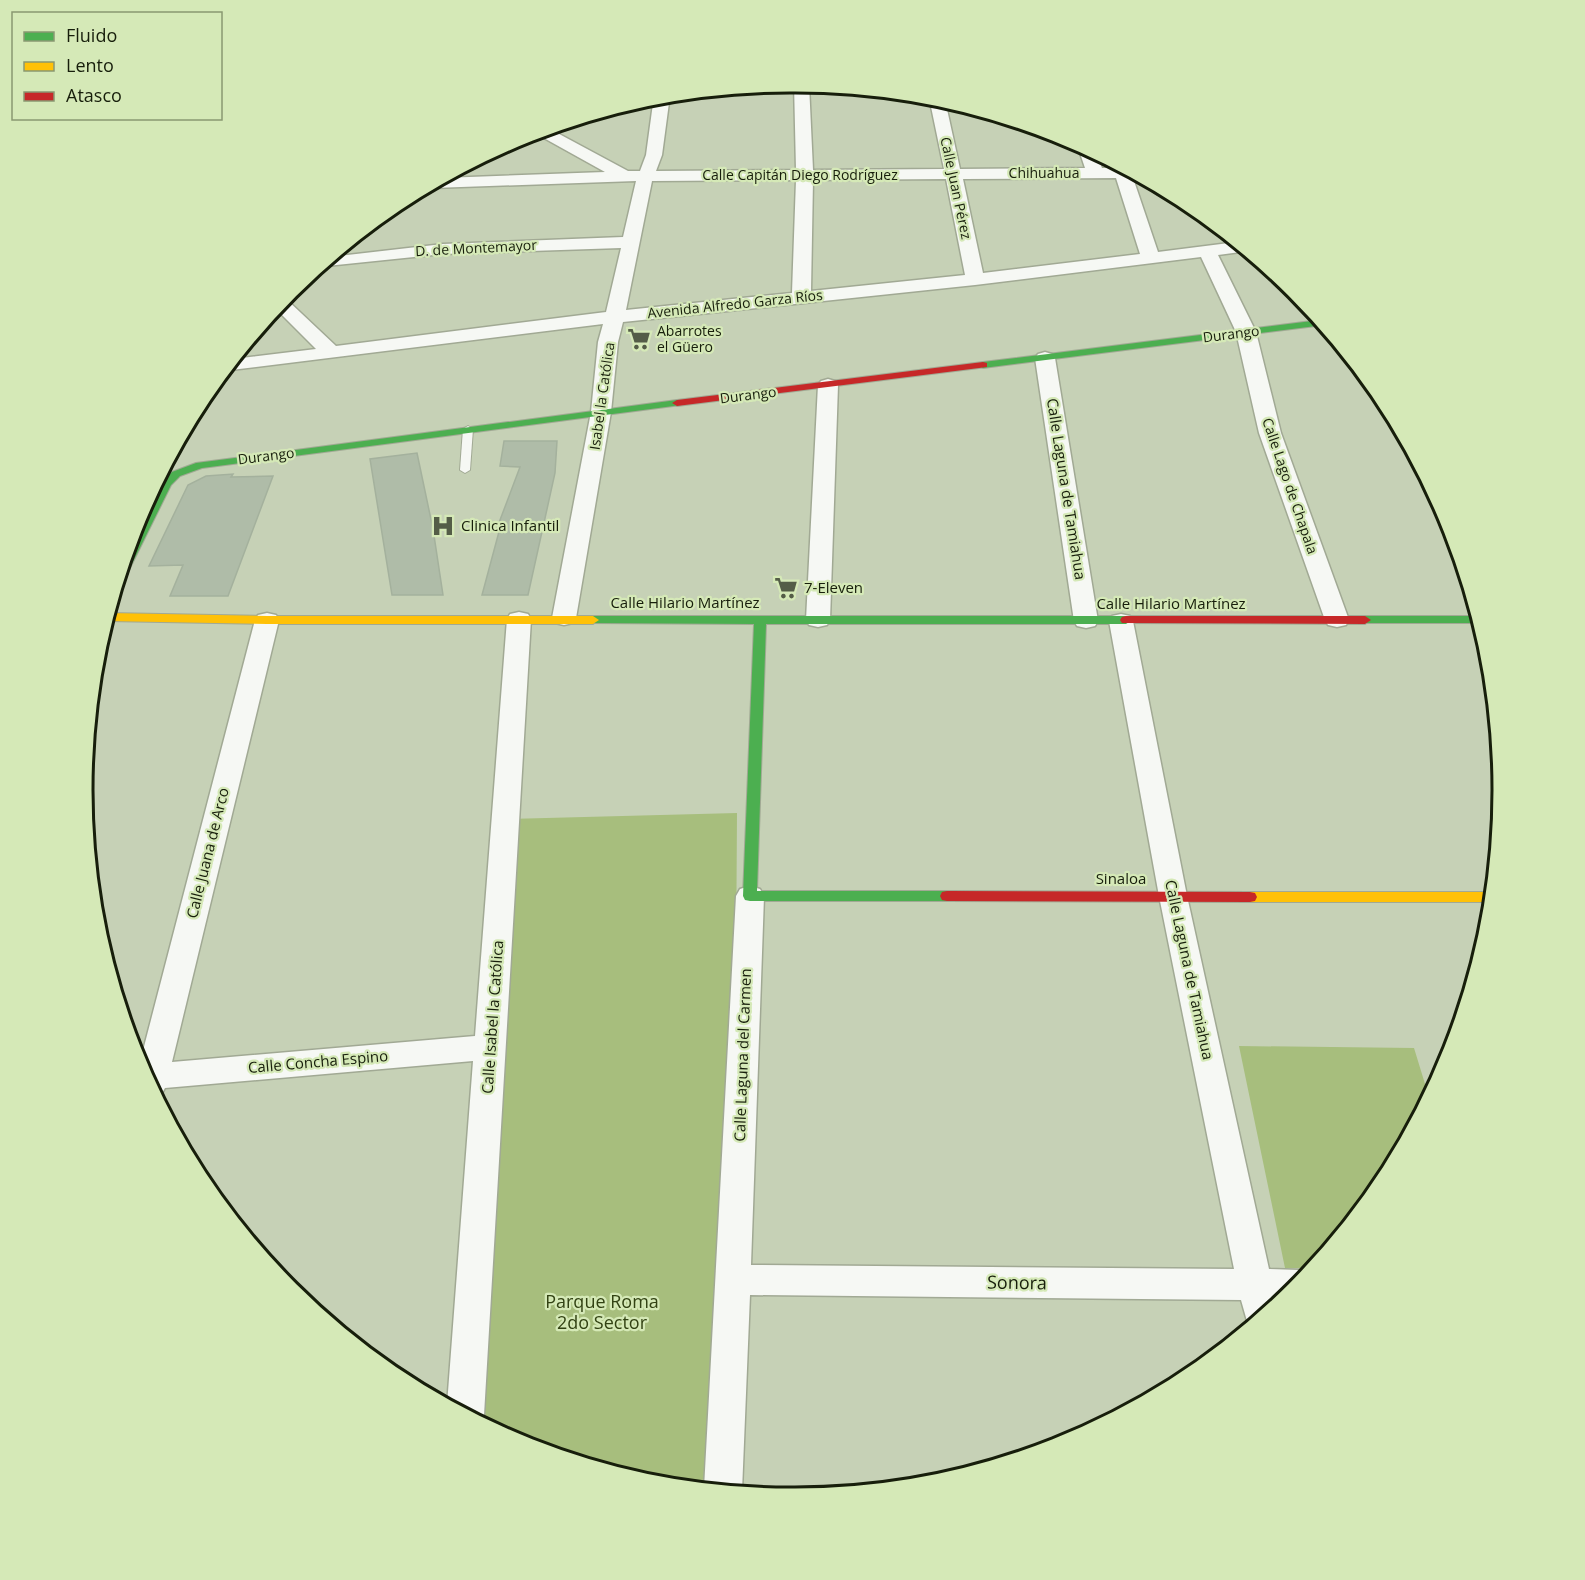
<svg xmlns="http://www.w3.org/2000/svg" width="1585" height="1580" font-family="'Open Sans',sans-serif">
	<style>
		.green { fill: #a7be7d }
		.building { fill: #afbca8; stroke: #a4b19d; stroke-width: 1.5 }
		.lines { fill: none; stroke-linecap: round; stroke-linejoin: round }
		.lane-casing { stroke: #a1a994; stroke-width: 2 }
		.street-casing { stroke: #a1a994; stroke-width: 3 }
		.fast-casing { stroke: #a1a994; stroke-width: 2 }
		.slow-casing { stroke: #a1a994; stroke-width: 2 }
		.jam-casing { stroke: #a1a994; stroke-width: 2 }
		.lane { fill: #f6f8f4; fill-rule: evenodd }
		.street { fill: #f6f8f4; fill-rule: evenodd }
		.fast { fill: #4caf50; fill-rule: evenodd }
		.slow { fill: #ffc107; fill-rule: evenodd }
		.jam { fill: #c62828; fill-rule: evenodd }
		.labels { text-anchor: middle; stroke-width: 4.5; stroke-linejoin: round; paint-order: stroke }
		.far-street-label { font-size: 14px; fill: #171e0b; stroke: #d5e9b7 }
		.far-poi-label { font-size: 14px; fill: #171e0b; stroke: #d5e9b7; text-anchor: start }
		.street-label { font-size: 15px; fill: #171e0b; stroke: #d5e9b7 }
		.poi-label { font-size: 15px; fill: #171e0b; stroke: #d5e9b7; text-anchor: start }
		.near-street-label { font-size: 18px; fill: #171e0b; stroke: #d5e9b7 }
		.near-park-label { font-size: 18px; fill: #324213; stroke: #d5e9b7 }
		.rim { fill: none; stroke: #171e0b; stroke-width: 3 }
	</style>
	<rect width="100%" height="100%" fill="#c6d1b6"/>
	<path class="green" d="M737 813 734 1280 723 1491 652 1484 520 1444 464 1414 506 819Z
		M1239 1046 1414 1048 1429 1097 1383 1183 1313 1268H1285Z"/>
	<path class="building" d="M504 441H557L555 473 528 595H482L500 528H497L520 467 500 466Z
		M417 453 433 529 443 595H392L370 459Z
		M233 474 231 477 273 476 228 596H170L183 565 149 566 188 485 206 476Z"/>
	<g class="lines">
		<g class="lane-casing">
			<path id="lane" d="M468 426 473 429 470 470 465 473 460 470 463 429Z"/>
		</g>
		<g class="street-casing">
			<path id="street" d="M794 83 809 84 813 170 944 169 929 97 945 100 960 169 1085 168 1078 147 1080 144 1096 153 1102 168H1125L1140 176 1133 178 1158 252 1237 242 1248 251 1218 255 1256 332 1281 433 1349 620 1346 625 1337 627 1328 625 1325 620 1259 433 1236 332 1201 257 975 285 623 322 618 342 611 412 576 618 573 623 564 625 555 623 552 618 591 412 598 342 603 324 223 371 233 359 316 349 275 308 284 297 336 346 606 312 621 248 443 254 317 267 330 257 443 244 623 237 636 181 433 188 427 186 442 178 605 172 533 132 548 128 628 171H640L646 155 654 96 670 95 662 155 656 171 796 170ZM1116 178 1140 254 983 273 963 179ZM946 179 965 275 811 291 813 180ZM796 180 792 293 626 310 652 181Z
				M1045 352 1052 354 1055 358 1098 621 1095 626 1086 628 1077 626 1074 621 1035 358 1038 354Z
				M828 379 835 381 838 385 830 620 827 625 818 627 809 625 806 620 818 385 821 381Z
				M519 612 528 614 531 619 484 1415 480 1423 447 1405 473 1061 165 1088 161 1095 156 1097 139 1066 255 620 258 615 267 613 276 615 279 620 172 1062 475 1036 507 619 510 614Z
				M1121 614 1130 616 1133 621 1187 896 1269 1269 1299 1270 1309 1273C1301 1284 1291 1300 1276 1300L1277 1305 1249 1328 1241 1300 750 1295 742 1491 704 1489 736 896 740 889 750 886 760 889 764 896 751 1265 1234 1269 1159 896 1109 621 1112 616Z"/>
		</g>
		<g class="fast-casing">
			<path id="fast" d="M1320 320 1324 325 983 368 978 365 983 362Z
				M677 400 682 403 681 405 202 468 180 476 171 485 124 580 117 583 127 550 161 483 172 472 196 463Z
				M593 616H1126L1132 620 1126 624H766L757 891H947L952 892 954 896 952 900 947 901H750L745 900 743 896 754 624 589 623 587 620 589 617Z
				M1365 616H1478L1480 623H1361L1359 620 1361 617Z"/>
		</g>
		<g class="slow-casing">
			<path id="slow" d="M108 613 267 616H593L599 620 593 624H267L107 621Z
				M1250 892H1492L1491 902H1250L1245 901 1243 897 1245 893Z"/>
		</g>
		<g class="jam-casing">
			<path id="jam" d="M983 362 987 363V367L677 406 672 403 677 400Z
				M1126 616H1365L1371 620 1365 624 1122 623 1120 620 1122 617Z
				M947 891 1250 892 1255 893 1257 897 1255 901 1250 902 947 901 942 900 940 896 942 892Z"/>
		</g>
		<use href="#lane" class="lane"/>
		<use href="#street" class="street"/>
		<use href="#fast" class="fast"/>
		<use href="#slow" class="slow"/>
		<use href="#jam" class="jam"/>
	</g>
	<defs>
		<g id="supermarket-bare" transform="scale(1.8)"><path d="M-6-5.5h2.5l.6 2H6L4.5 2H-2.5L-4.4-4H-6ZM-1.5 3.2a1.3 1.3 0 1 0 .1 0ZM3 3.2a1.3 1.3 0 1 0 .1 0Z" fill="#545d47" stroke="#d5e9b7" stroke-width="2.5" paint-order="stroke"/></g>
		<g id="hospital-bare" transform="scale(1.8)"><path d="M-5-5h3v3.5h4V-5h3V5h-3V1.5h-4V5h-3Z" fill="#545d47" stroke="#d5e9b7" stroke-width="2.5" paint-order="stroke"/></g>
	</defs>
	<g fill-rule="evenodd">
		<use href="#supermarket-bare" x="639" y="339"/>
		<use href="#hospital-bare" x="443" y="526"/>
		<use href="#supermarket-bare" x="786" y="588"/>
	</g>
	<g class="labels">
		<g class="far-street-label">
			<text x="1044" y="178">Chihuahua</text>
			<text x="800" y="180">Calle Capitán Diego Rodríguez</text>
			<text transform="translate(956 188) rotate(78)" y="5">Calle Juan Pérez</text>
			<text transform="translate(476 248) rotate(-3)" y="5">D. de Montemayor</text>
			<text transform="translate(735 304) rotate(-6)" y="5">Avenida Alfredo Garza Ríos</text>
			<text transform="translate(1231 334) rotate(-7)" y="5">Durango</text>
			<text transform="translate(748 395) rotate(-7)" y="5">Durango</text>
			<text transform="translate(602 396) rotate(-82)" y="5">Isabel la Católica</text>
			<text transform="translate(266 456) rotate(-7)" y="5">Durango</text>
			<text transform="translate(1290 486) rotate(71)" y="5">Calle Lago de Chapala</text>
		</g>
		<g class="far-poi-label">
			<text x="657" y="336">Abarrotes<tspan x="657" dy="16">el Güero</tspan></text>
		</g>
		<g class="street-label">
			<text transform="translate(1066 489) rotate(81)" y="5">Calle Laguna de Tamiahua</text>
			<text x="685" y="608">Calle Hilario Martínez</text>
			<text x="1171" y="609">Calle Hilario Martínez</text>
			<text transform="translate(208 853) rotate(-76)" y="5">Calle Juana de Arco</text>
			<text x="1121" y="884">Sinaloa</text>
			<text transform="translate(1189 970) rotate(78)" y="5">Calle Laguna de Tamiahua</text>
			<text transform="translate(493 1017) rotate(-86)" y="5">Calle Isabel la Católica</text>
			<text transform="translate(743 1055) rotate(-88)" y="5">Calle Laguna del Carmen</text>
			<text transform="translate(318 1062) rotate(-5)" y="5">Calle Concha Espino</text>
		</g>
		<g class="poi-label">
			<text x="461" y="531">Clinica Infantil</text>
			<text x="804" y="593">7-Eleven</text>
		</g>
		<g class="near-street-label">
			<text transform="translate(1017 1283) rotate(1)" y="6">Sonora</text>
		</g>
		<g class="near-park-label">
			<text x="602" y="1308">Parque Roma<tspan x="602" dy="21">2do Sector</tspan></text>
		</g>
	</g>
	<path d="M0 0H1585V1580H0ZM790 93H795A697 697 0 0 1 1492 790V790A697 697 0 0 1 795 1487H790A697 697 0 0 1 93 790V790A697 697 0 0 1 790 93Z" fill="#d5e9b7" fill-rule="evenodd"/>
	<path class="rim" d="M790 93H795A697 697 0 0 1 1492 790V790A697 697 0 0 1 795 1487H790A697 697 0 0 1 93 790V790A697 697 0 0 1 790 93Z"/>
	<rect x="12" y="12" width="210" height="108" fill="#d5e9b7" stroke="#899872" stroke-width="1.5"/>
	<rect x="24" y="32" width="30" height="9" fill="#4caf50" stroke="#899872" stroke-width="1.5"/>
	<text x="66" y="42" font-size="18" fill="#171e0b">Fluido</text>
	<rect x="24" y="62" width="30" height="9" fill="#ffc107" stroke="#899872" stroke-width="1.5"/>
	<text x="66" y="72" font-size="18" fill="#171e0b">Lento</text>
	<rect x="24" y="92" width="30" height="9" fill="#c62828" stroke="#899872" stroke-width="1.5"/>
	<text x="66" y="102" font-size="18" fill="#171e0b">Atasco</text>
</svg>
